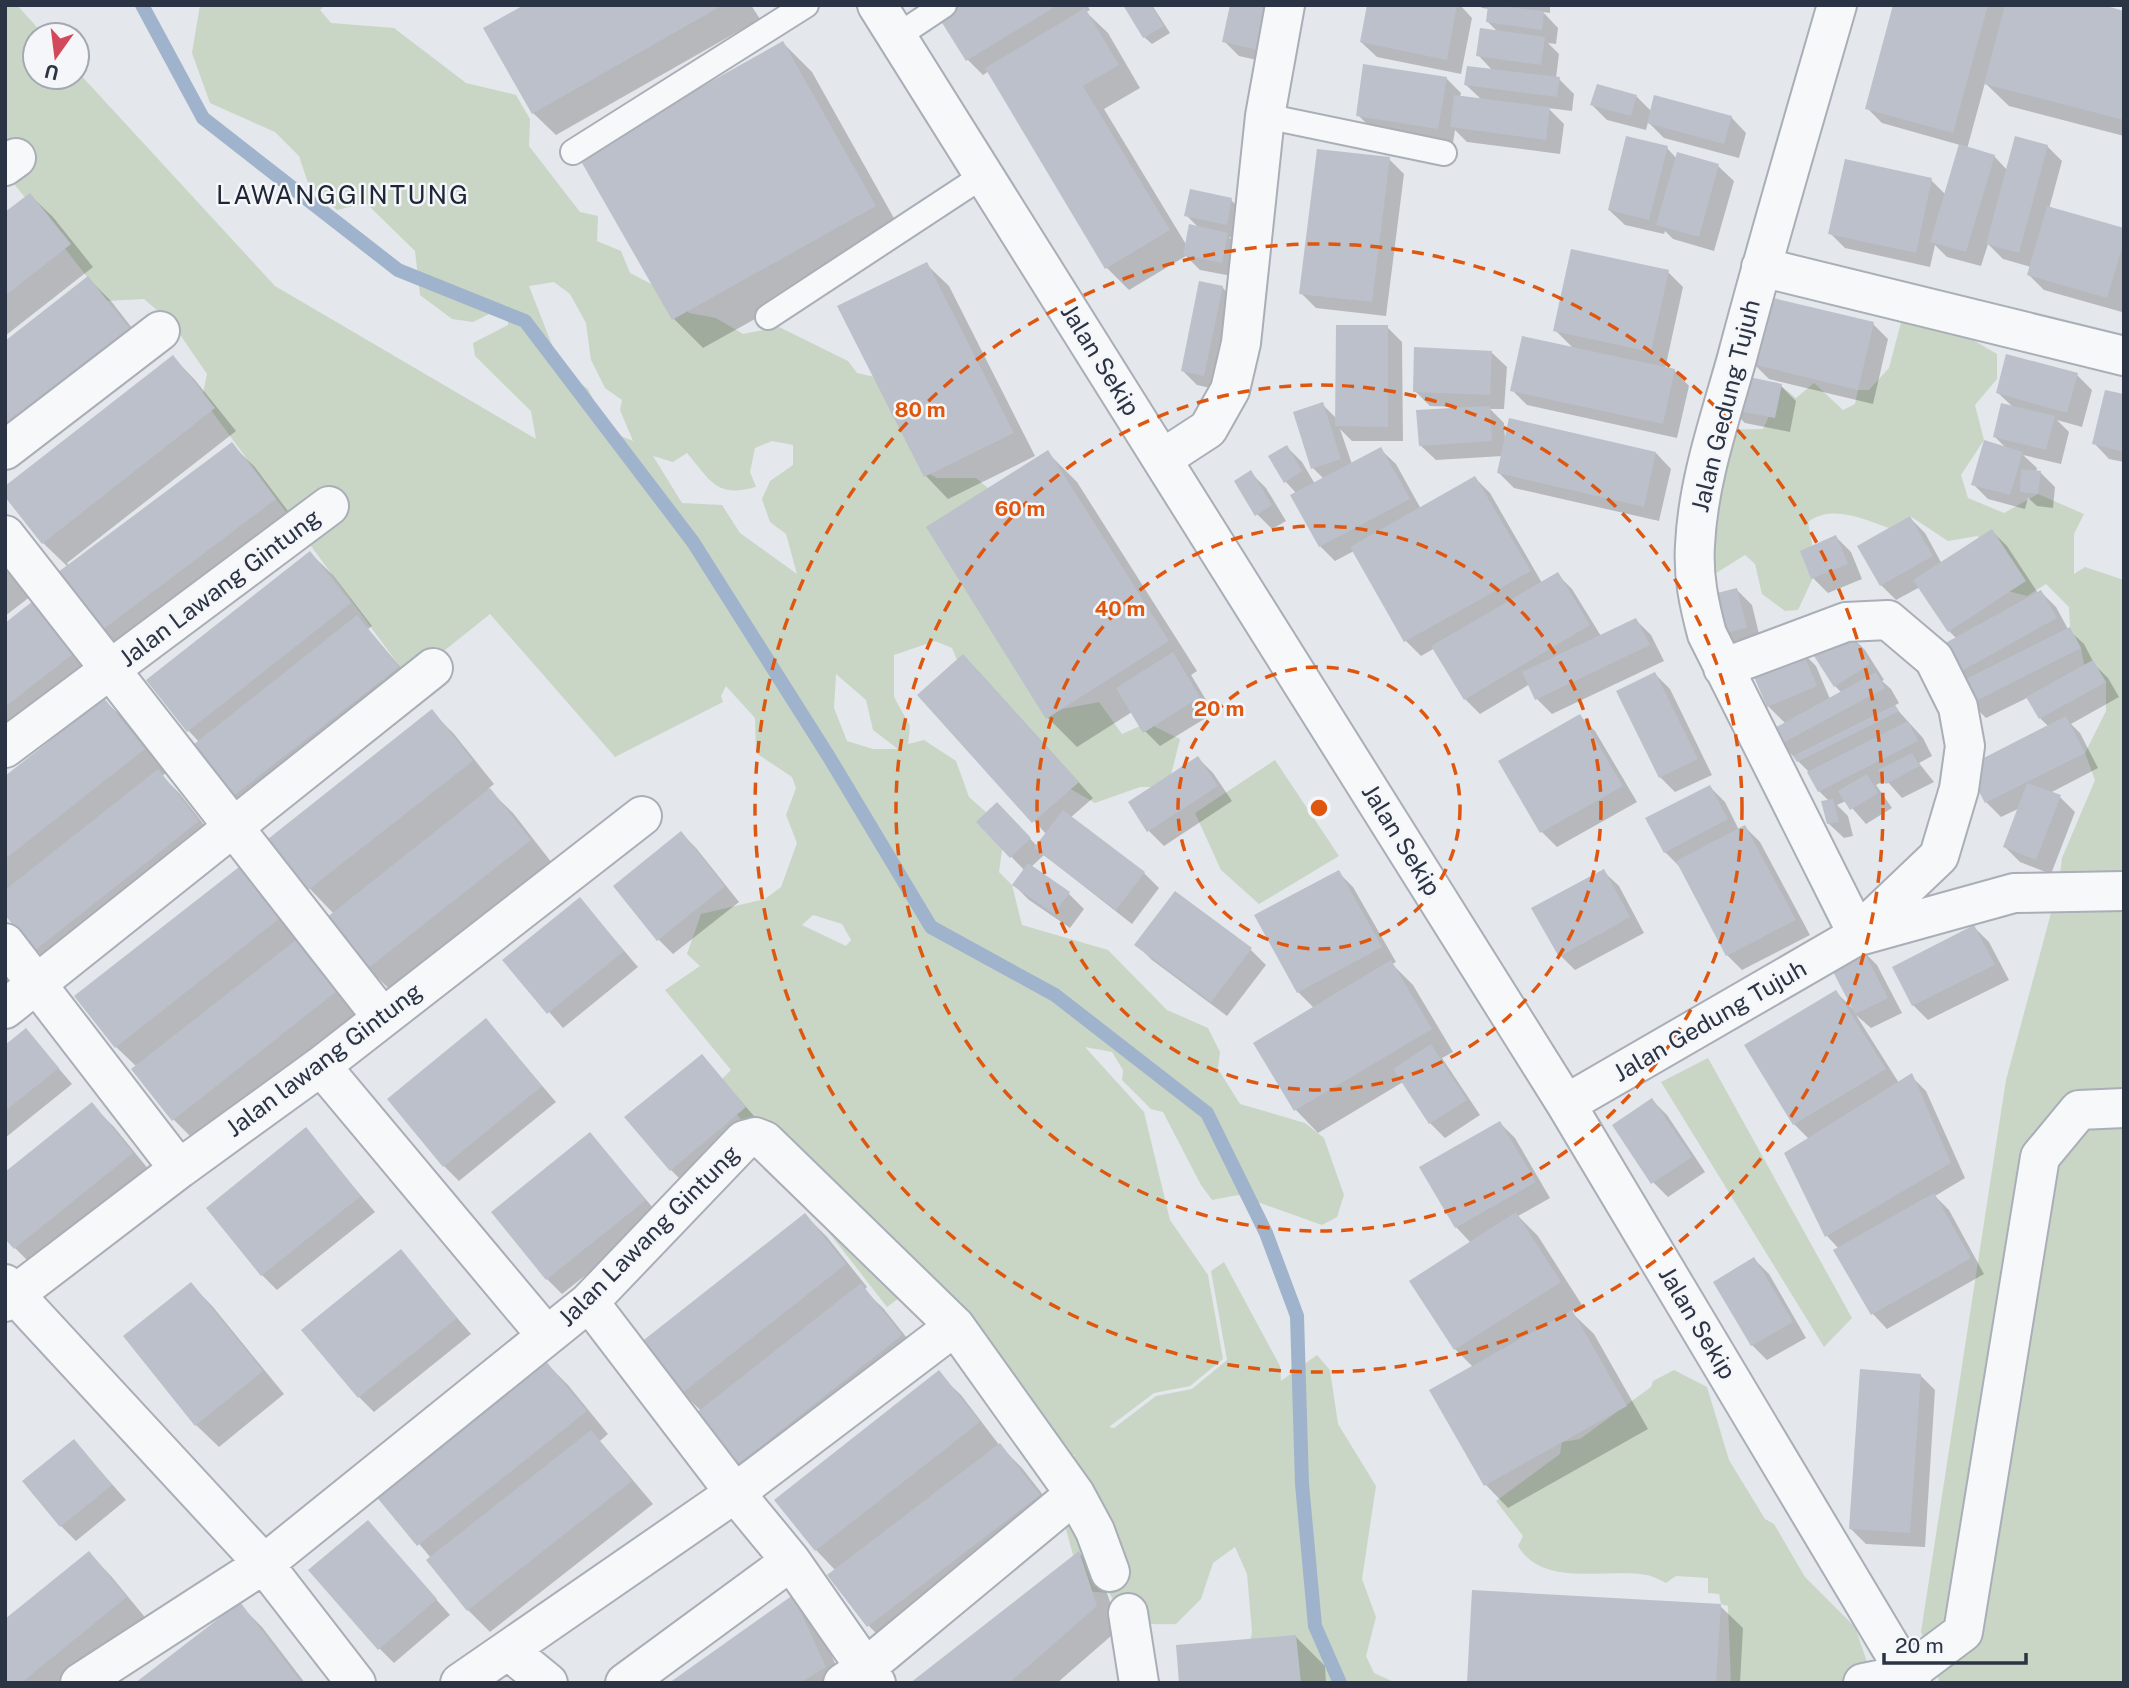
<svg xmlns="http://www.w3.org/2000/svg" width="2129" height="1688" font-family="'Public Sans',sans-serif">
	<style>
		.green { fill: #c9d6c5; fill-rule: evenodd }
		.shadow { fill: #0003 }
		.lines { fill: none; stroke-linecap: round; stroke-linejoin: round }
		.stream { stroke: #9fb4cc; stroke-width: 14 }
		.building { fill: #bbc0ca }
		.service-casing { stroke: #a9aeb7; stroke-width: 28 }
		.minor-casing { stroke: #a9aeb7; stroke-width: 42 }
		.service { stroke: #f7f8fa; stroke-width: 24 }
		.minor { stroke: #f7f8fa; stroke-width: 38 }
		.ring { fill: none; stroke: #df570f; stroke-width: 3.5; stroke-dasharray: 12 9 }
		.labels { text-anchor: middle; stroke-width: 5; stroke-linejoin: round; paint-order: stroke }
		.street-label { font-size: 24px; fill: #2b3445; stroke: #f4f6f9 }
		.neighbourhood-label { font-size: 26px; letter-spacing: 2px; fill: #1d2536; stroke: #f4f6f9 }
		.centre { fill: #df570f; stroke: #f4f6f9; stroke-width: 3.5 }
		.ring-label { font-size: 21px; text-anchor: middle; font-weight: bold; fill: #df570f; stroke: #f4f6f9; stroke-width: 5; stroke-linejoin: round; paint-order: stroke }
	</style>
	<rect width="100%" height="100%" fill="#e4e7ec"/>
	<path class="green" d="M5 5H17L44 35H35V77H77V71L275 286 536 439 531 411 475 356 473 343 508 325 507 305 473 322 452 319 420 295 415 251 366 203 337 210 309 186 299 156 275 132 210 103 192 53 200 5H325L320 10 331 23 394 28 466 83 516 95 530 119 529 146 580 212 598 216 597 241 621 251 630 273 680 299 689 313 716 318 743 334 779 327 848 361 857 373 901 383 920 469 937 478H976L1002 500 1052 711 1099 702 1122 734 1147 723 1180 739 1168 787H1140L1095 803 1055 780 964 677 952 648 935 641 894 655V697L910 726 908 744 924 740 956 761 969 797 1005 829 999 872 1012 885 1022 925 1108 950 1167 1010 1208 1028 1220 1052 1218 1069 1240 1104 1305 1123 1324 1138 1344 1195 1337 1217 1322 1225 1238 1195 1212 1200 1201 1185 1163 1112 1151 1109 1122 1080 1123 1070 1112 1052 1085 1047 1144 1112 1170 1220 1208 1275 1223 1359 1190 1386 1154 1393 1109 1427 1114 1428 1156 1396 1192 1389 1227 1360 1211 1271 1224 1262 1280 1366 1281 1381 1317 1355 1330 1370 1338 1424 1376 1486 1362 1579 1376 1617 1366 1656 1374 1673 1396 1683H1248L1246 1664 1252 1632 1247 1574 1235 1547 1213 1563 1201 1599 1176 1624C1142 1625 1127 1624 1109 1593L1083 1591 1059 1504 1075 1454 1042 1479 1017 1447 1039 1429 919 1283 887 1307 715 1086 731 1070 665 990 700 966 687 954 701 914 765 899 781 887 797 843 786 815 796 788 792 777 756 753 755 718 726 686 721 696 723 702 615 757 490 614 409 679 202 398 207 374 172 323 144 299 106 301 5 172ZM554 282 570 294 586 323 591 360 605 388 622 400 620 410 633 441 609 431 588 389 561 368 529 286ZM772 441 793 445V465L770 481 762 499 770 522 786 534 797 574 740 533 722 505 682 503 653 456 673 462 687 453C711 481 716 498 756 487L750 472 755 448ZM836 674 866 700 873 730 898 749H873L847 741 834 708ZM813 915 842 924 851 940 846 946 802 925Z
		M1904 311 1952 328 1997 354V379L1975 405 1984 440 1961 475 1968 498 2004 513 2038 494 2084 514 2074 534V574L2085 567 2124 580V1683H1940L1921 1632 2006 1080 2051 913 2046 907 2059 882 2062 858 2095 780 2085 753 2106 711V682L2084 664 2081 648 2070 627 2069 607 2046 584 2027 596 2000 589 1989 545 1977 536 1948 541 1910 516 1889 528C1863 519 1832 504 1808 522L1817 569 1798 610 1785 611 1762 594 1755 564 1745 555 1713 575 1712 430 1763 429 1769 416 1776 382 1796 398 1814 383 1843 410 1855 404 1858 390H1869L1889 368Z
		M1275 760 1339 856 1259 904 1221 870 1195 813Z
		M1708 1058 1852 1318 1824 1347 1661 1082Z
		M1674 1370 1707 1387 1729 1460 1765 1519 1774 1524 1805 1577 1855 1627 1867 1662 1866 1683H1731L1728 1606 1721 1604 1719 1594 1708 1593V1578L1676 1576 1666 1583C1660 1580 1653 1576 1646 1575 1607 1568 1543 1588 1518 1546L1523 1536 1496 1501 1560 1454 1562 1442 1580 1439 1651 1387 1653 1381Z"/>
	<path class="shadow" d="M527 5H751L760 19 556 135 533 113Z
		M962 5H1087L1090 10 1086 12 1108 33 1140 88 1104 109 1187 246 1199 228 1186 215 1231 200 1246 215 1241 239 1229 237 1242 249 1237 277 1200 270 1186 256 1129 290 1106 267 989 71 983 75 968 60 941 18Z
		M1125 5H1152L1170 33 1152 44 1144 37Z
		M1232 5 1274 64 1239 56 1224 41Z
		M1369 5H1460L1472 18 1461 74 1377 57 1361 42Z
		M1479 5H1550V13L1543 12 1558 28 1556 44 1548 43 1559 54 1556 78 1559 79 1574 94 1572 111 1548 108 1564 124 1560 154 1467 142 1455 130 1453 143 1373 130 1358 115 1446 78 1461 93 1460 97 1482 100 1466 85 1493 71 1478 55 1498 32 1488 22 1489 9 1482 8Z
		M1895 5H2096L2124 12V136L2009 106 1985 83 1967 149 1994 156 2008 171 2047 146 2062 161 2049 209 2124 230 2122 312 2044 290 2029 275 2031 267 2003 259 1988 244 1981 266 1947 257 1935 245 1930 267 1845 248 1830 233 1931 180 1946 195 1960 145 1882 123 1867 108Z
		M783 43 812 72 904 236 703 348 674 319 580 156Z
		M1636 96 1652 112 1731 117 1746 133 1739 158 1664 138 1648 122 1646 130 1607 120 1592 105Z
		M1667 148 1677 159 1718 166 1734 181 1714 251 1673 239 1665 231 1664 234 1625 225 1609 210Z
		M1389 159 1404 174 1386 316 1316 308 1301 293Z
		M30 195 53 217 93 267 5 336V215Z
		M926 264 949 286 1035 456 948 499 926 476 839 307Z
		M1668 272 1683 287 1665 369 1674 370 1689 386 1677 438 1527 405 1512 390 1574 349 1555 330Z
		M88 278 111 301 150 351 5 465V344Z
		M1222 287 1237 303 1219 390 1197 385 1182 370Z
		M1873 324 1888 339 1873 404 1769 379 1754 364Z
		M1387 327 1402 342 1403 441H1352L1340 429 1352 464 1380 449 1396 464 1421 509 1475 478 1490 493 1542 583 1557 574 1572 589 1601 636 1636 620 1651 635 1664 661 1552 714 1537 699 1530 684 1480 714 1465 699 1435 648 1421 656 1406 641 1354 551 1335 561 1320 546 1292 496 1297 494 1285 481 1287 447 1302 462 1315 484 1324 479 1313 468 1322 404 1337 419Z
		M1491 352 1507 367 1504 409H1490L1504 423 1505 440 1656 453 1671 469 1659 521 1514 488 1499 473 1503 456 1436 460 1420 445 1455 410V407L1430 406 1415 391Z
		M173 357 195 380 236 431 67 563 69 566 231 444 254 466 297 523 121 655 98 633 68 567 43 543Z
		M2077 375 2092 390 2082 427 2057 420 2069 432 2061 464 2023 455 2037 468 2036 472H2040L2055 487 2053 508 2037 506 2028 498 2025 509 1988 499 1973 484 2007 449 1994 436 2013 407 1997 392Z
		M1781 386 1796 401 1790 432 1745 423 1730 408Z
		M2124 396V462L2109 459 2094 443Z
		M1048 453 1077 482 1197 671 1191 675 1214 713 1160 746 1145 731 1132 712 1077 747 1048 718Z
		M1251 473 1266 488 1286 521 1272 529 1257 514Z
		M1910 518 1925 533 1942 564 1992 531 2007 546 2038 593 2041 592 2056 607 2068 629 2084 644 2095 665 2108 678 2119 697 2071 724 2080 733 2098 768 2050 793 2060 797 2075 812 2051 874 2020 862 2005 847 2020 808 2001 817 1986 802 2049 727 2040 718 2029 697 1986 718 1971 703 1957 673V639L1949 631 1920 587 1896 600 1881 585Z
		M1836 537 1851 552 1862 579 1828 593 1813 578Z
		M310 553 333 575 372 626 368 629 420 690 257 817 234 795 196 745 199 742 188 730Z
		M5 557 35 593 5 616Z
		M1737 590 1752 605 1761 642 1739 648 1724 633Z
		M33 603 95 676 5 746V625Z
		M1850 635 1865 650 1884 680 1882 681 1891 689 1899 703 1894 706 1923 738 1932 756 1919 763 1934 782 1902 798 1886 780 1876 785 1892 808 1866 824 1846 801 1837 805 1848 816 1853 836 1844 838 1828 823 1829 801 1819 791 1808 771 1781 744 1786 724 1768 706 1800 650 1816 666 1830 699 1842 693 1835 686Z
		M978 671 1093 798 1070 818 1144 873 1159 888 1132 924 1044 855 1031 867 1069 894 1084 909 1070 928 1029 900 1014 885 1025 871 978 822 997 804 1038 847 1047 835 920 696Z
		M1655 674 1670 689 1712 775 1675 792 1660 777Z
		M104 700 127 722 166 773 162 776 180 794 220 845 58 972 35 949 5 912V778Z
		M432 712 454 734 494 784 488 789 513 813 552 863 390 990 368 968 334 914 310 889 270 839Z
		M1580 716 1595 731 1637 802 1557 847 1542 832 1500 761Z
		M1198 758 1213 773 1232 801 1164 846 1149 831 1130 802Z
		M1710 787 1725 802 1739 830 1745 827 1760 842 1810 935 1742 970 1727 955 1680 867 1665 852Z
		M681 833 696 848 739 902 673 954 658 939Z
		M239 869 261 891 301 941 298 944 318 964 358 1014 196 1142 174 1120 137 1067 116 1047Z
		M1603 871 1619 886 1644 933 1575 970 1560 955Z
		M1338 872 1353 887 1396 962 1392 964 1413 985 1453 1052 1442 1058 1480 1115 1445 1138 1430 1123 1403 1082 1318 1133 1296 1110 1255 1044 1314 1008 1298 992Z
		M580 899 638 967 563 1028 505 961Z
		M1974 927 1989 942 2009 980 1928 1020 1913 1005Z
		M1137 945 1251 950 1266 965 1227 1016 1152 960Z
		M1862 950 1877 965 1902 1013 1871 1028 1856 1015 1899 1083 1911 1076 1926 1091 1965 1178 1935 1196 1949 1210 1984 1274 1887 1329 1872 1313 1839 1249 1827 1236 1787 1153 1809 1139 1794 1124 1836 992 1853 1009Z
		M486 1020 556 1102 459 1181 444 1166Z
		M26 1030 72 1084 5 1138V1047Z
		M702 1056 760 1123 686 1185 671 1170Z
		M1652 1100 1667 1115 1705 1172 1668 1197 1653 1182Z
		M92 1105 114 1127 154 1176 37 1270 15 1248Z
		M1500 1123 1515 1138 1550 1198 1518 1216 1538 1236 1582 1305 1571 1312 1594 1334 1648 1429 1508 1508 1486 1485 1431 1391 1473 1367 1455 1349 1411 1282 1471 1243 1456 1227 1422 1168Z
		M305 1130 375 1212 277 1290 262 1275 208 1208Z
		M590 1134 660 1216 562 1294 547 1279 493 1212Z
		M805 1215 827 1237 867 1287 864 1290 883 1308 923 1358 760 1486 738 1463 701 1411 683 1393Z
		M401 1252 471 1334 374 1412 359 1397Z
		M1754 1259 1769 1274 1806 1338 1767 1360 1752 1345Z
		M191 1284 213 1307 284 1394 219 1447 196 1425Z
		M545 1362 568 1385 608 1434 600 1441 653 1504 490 1632 468 1610 431 1558 378 1495Z
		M938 1373 961 1395 1000 1446 1022 1468 1061 1518 891 1648 869 1626 830 1576 836 1571 816 1550 776 1501Z
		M1920 1375 1935 1390 1925 1547 1866 1544 1851 1529Z
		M74 1441 126 1500 76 1541 61 1526Z
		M368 1522 450 1615 394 1663 379 1648Z
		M89 1553 111 1576 148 1621 70 1683H5Z
		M1079 1553 1101 1575 1119 1629 1057 1683H913Z
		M792 1597 815 1619 844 1683H672Z
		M240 1605 262 1627 305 1683H138Z
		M1720 1606 1743 1628 1740 1683H1469Z
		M1296 1637 1325 1666 1326 1683H1181Z"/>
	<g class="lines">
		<path class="stream" d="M142 5 203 118 398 270 525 321 693 542 829 757 931 927 1055 995 1207 1113 1266 1233 1297 1316 1302 1484 1315 1626 1340 1683"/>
	</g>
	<path class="building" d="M524 5H723L532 114 483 28Z
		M959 5H1058L966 61 939 18Z
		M1123 5H1151L1164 26 1143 38Z
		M1230 5H1269L1259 50 1222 42Z
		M1367 5H1457L1447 60 1360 42Z
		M1488 5 1544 11 1542 30 1486 22Z
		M1893 5H1988L1953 133 1865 109Z
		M2005 5H2103L2124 11V120L1984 84Z
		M1085 8 1119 65 1083 86 1170 230 1105 269 985 68Z
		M1480 28 1545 37 1541 65 1476 56Z
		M783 41 876 206 672 320 578 156Z
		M1363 64 1447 77 1438 129 1356 116Z
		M1467 66 1560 77 1557 97 1464 85Z
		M1597 84 1637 95 1631 116 1590 105Z
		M1454 95 1550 107 1546 140 1450 127Z
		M1654 95 1732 116 1724 144 1647 123Z
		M1626 136 1668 146 1649 220 1608 210Z
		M2015 136 2048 145 2019 253 1986 244Z
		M1959 144 1995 155 1966 252 1930 242Z
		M1317 149 1390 157 1372 302 1299 294Z
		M1677 152 1719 164 1699 237 1656 225Z
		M1845 159 1932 178 1916 253 1828 234Z
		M1190 189 1232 198 1227 225 1184 216Z
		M30 193 71 244 5 296V212Z
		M2047 206 2124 228V241L2107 298 2027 275Z
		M1189 224 1228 233 1222 263 1183 255Z
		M1571 249 1669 270 1651 352 1553 331Z
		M927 262 1014 433 924 477 837 306Z
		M88 276 129 328 5 425V341Z
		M1199 281 1223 286 1204 376 1181 371Z
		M1769 297 1874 322 1858 390 1752 364Z
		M1336 325H1388V427L1335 426Z
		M1522 336 1675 369 1663 424 1510 391Z
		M1414 347 1492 351 1490 395 1413 392Z
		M2006 354 2078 373 2067 413 1996 393Z
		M173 355 215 408 42 544 5 497V486Z
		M1735 374 1782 384 1775 418 1728 409Z
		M2105 390 2124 394V452L2092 444Z
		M1323 402 1341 459 1311 469 1293 412Z
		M2001 403 2055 416 2046 450 1993 437Z
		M1490 406 1492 441 1419 446 1416 410Z
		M1509 418 1656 452 1644 507 1497 473Z
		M1984 440 2023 452 2010 495 1971 485Z
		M232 442 276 499 97 634 53 576Z
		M1287 445 1302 471 1284 483 1268 456Z
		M1381 447 1410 499 1319 547 1290 495Z
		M1048 450 1169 641 1046 719 926 527Z
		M2021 469 2041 471 2038 494 2020 492Z
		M1251 470 1272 505 1255 516 1234 481Z
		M1475 476 1531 571 1404 642 1350 547Z
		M1910 516 1933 556 1880 586 1857 546Z
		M1992 529 2026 581 1948 632 1913 580Z
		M1836 535 1848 564 1811 579 1800 551Z
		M310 551 351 603 187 732 146 680Z
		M1558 572 1590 625 1464 700 1431 646Z
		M1737 588 1747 628 1722 634 1713 594Z
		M2041 590 2057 618 1956 674 1940 646Z
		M33 601 74 653 5 707V623Z
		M357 615 399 667 233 796 193 745Z
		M1636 618 1650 645 1535 700 1522 672Z
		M2070 627 2081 648 1970 704 1958 683Z
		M1850 633 1870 664 1834 687 1814 656Z
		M1801 648 1817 686 1767 707 1751 670Z
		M1173 652 1200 697 1143 733 1116 688Z
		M963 654 1079 782 1032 823 917 695Z
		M2093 660 2106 682 2039 719 2026 697Z
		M1655 672 1698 759 1659 778 1616 691Z
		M1876 672 1885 688 1779 745 1771 730Z
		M104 698 145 749 5 859V776Z
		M1895 705 1899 711 1797 762 1793 756Z
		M432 709 473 761 308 890 268 839Z
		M1580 714 1623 786 1540 833 1498 761Z
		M2066 716 2085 753 1985 803 1966 767Z
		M1908 721 1918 741 1818 792 1807 772Z
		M1912 753 1920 766 1886 784 1878 770Z
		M1198 756 1218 786 1147 832 1128 802Z
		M158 769 199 821 34 951 5 915V890Z
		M1867 774 1878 793 1850 810 1838 791Z
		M2027 783 2061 795 2036 860 2003 847Z
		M1710 785 1728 819 1664 853 1645 818Z
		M490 788 531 840 367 969 326 918Z
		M1833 799 1839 822 1827 824 1821 801Z
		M997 802 1031 838 1010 858 976 822Z
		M1063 810 1145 872 1116 910 1034 848Z
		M1745 825 1796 920 1726 956 1676 861Z
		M681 831 725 886 657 941 613 886Z
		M1028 863 1070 892 1054 914 1012 885Z
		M239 867 280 918 115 1048 74 996Z
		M1604 869 1630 917 1559 957 1531 908Z
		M1339 870 1382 947 1297 993 1254 915Z
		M1175 891 1252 948 1211 1002 1134 945Z
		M580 897 624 951 547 1014 502 960Z
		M1974 925 1995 965 1912 1006 1892 967Z
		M296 940 337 991 172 1121 131 1069Z
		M1862 948 1888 998 1855 1014 1829 964Z
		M1391 960 1432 1029 1294 1111 1253 1043Z
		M1836 990 1886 1069 1793 1125 1744 1045Z
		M486 1018 542 1086 443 1167 387 1099Z
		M26 1028 59 1068 5 1111V1045Z
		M1431 1044 1467 1100 1429 1124 1393 1069Z
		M702 1054 746 1107 670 1171 624 1117Z
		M1912 1073 1951 1163 1825 1237 1784 1153Z
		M1652 1098 1692 1157 1651 1184 1612 1125Z
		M92 1102 133 1153 14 1249 5 1239V1172Z
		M1500 1121 1536 1182 1455 1228 1419 1167Z
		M306 1127 361 1196 261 1276 206 1208Z
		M590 1132 646 1200 546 1280 491 1212Z
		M1934 1193 1971 1258 1871 1315 1833 1250Z
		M1516 1212 1561 1282 1454 1350 1409 1281Z
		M805 1213 846 1264 681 1394 640 1343Z
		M401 1249 457 1318 358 1398 301 1330Z
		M1754 1257 1793 1322 1751 1346 1713 1282Z
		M191 1282 263 1371 195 1426 123 1336Z
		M861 1283 902 1335 737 1465 696 1413Z
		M1572 1310 1627 1406 1484 1486 1429 1390Z
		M545 1360 587 1411 417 1546 375 1495Z
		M1860 1369 1921 1374 1910 1533 1849 1529Z
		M939 1370 980 1422 815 1551 774 1500Z
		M591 1430 632 1481 467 1611 426 1560Z
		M74 1439 112 1485 60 1527 22 1481Z
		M1000 1443 1040 1495 867 1627 827 1575Z
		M368 1520 437 1599 378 1650 308 1570Z
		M89 1551 127 1597 21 1683H5V1619Z
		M1079 1551 1097 1606 1009 1683H910Z
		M1472 1590 1721 1604 1716 1683H1467Z
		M793 1595 826 1667 800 1683H669Z
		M240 1602 302 1683H135Z
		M1296 1635 1301 1683H1179L1176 1645Z"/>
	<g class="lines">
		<g class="service-casing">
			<path id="service" d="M896 37 944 5
				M1265 116 1444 153
				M573 152 806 5
				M768 317 984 175"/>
		</g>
		<g class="minor-casing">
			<path id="minor" d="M877 5 1566 1104 1912 1683
				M5 166 16 158
				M1761 267 2124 356
				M5 450 160 331
				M1162 459 1208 429 1230 390 1241 343 1265 116 1285 5
				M5 535 382 1017
				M1723 668 1846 622 1888 620 1934 659 1958 707 1965 746 1959 789 1939 856 1853 938
				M5 748 329 506
				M1859 936 2014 893 2124 891
				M5 943 179 1169
				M5 1009 433 668
				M321 1066 547 1336
				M1566 1104 1853 938V925L1707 634C1699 604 1693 576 1695 545 1698 481 1720 419 1737 358 1768 240 1803 123 1837 5
				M5 1284 264 1564 356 1683
				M5 1302 179 1169 321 1066 642 816
				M589 1302 735 1493 791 1561 876 1683
				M1128 1613 1139 1683
				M508 1650 548 1683
				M80 1683 264 1564 589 1302 744 1140 755 1137 765 1141 955 1326 1075 1494 1095 1531 1110 1572
				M460 1683 735 1493 955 1326
				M625 1683 791 1561
				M843 1683 864 1669 1075 1494
				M1863 1683 1907 1674 1963 1632 2040 1157 2079 1110 2124 1108"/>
		</g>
		<use href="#service" class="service"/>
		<use href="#minor" class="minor"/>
	</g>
	<g class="ring">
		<circle cx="1319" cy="808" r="141"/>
		<circle cx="1319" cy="808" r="282"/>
		<circle cx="1319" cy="808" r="423"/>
		<circle cx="1319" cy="808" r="564"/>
	</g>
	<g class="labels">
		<g class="street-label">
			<text transform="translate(1100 360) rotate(58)" y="8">Jalan Sekip</text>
			<text transform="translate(1726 406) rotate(-76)" y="8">Jalan Gedung Tujuh</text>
			<text transform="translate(220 588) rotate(-37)" y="8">Jalan Lawang Gintung</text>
			<text transform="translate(1401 840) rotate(58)" y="8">Jalan Sekip</text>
			<text transform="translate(1710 1021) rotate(-30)" y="8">Jalan Gedung Tujuh</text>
			<text transform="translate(324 1060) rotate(-37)" y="8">Jalan lawang Gintung</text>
			<text transform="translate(649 1236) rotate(-45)" y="8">Jalan Lawang Gintung</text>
			<text transform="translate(1697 1323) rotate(59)" y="8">Jalan Sekip</text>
		</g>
		<g class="neighbourhood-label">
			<text x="343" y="204">LAWANGGINTUNG</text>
		</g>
	</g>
	<circle cx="1319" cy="808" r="10" class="centre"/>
	<g class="ring-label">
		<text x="920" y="417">80 m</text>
		<text x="1020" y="516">60 m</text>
		<text x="1120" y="616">40 m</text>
		<text x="1219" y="716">20 m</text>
	</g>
	<rect width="2129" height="1688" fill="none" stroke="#2b3445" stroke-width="14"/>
	<g transform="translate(56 56) rotate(194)"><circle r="33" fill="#f4f6f9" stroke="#a4a8b1" stroke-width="2"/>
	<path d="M0-5L12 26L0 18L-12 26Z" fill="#d1495b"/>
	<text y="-10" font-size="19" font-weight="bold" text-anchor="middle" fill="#2b3445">U</text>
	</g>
	<path d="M1884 1653v10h142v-10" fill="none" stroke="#2b3445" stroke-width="3.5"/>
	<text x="1895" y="1653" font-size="21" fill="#2b3445" stroke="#f4f6f9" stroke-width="5" paint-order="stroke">20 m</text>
</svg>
